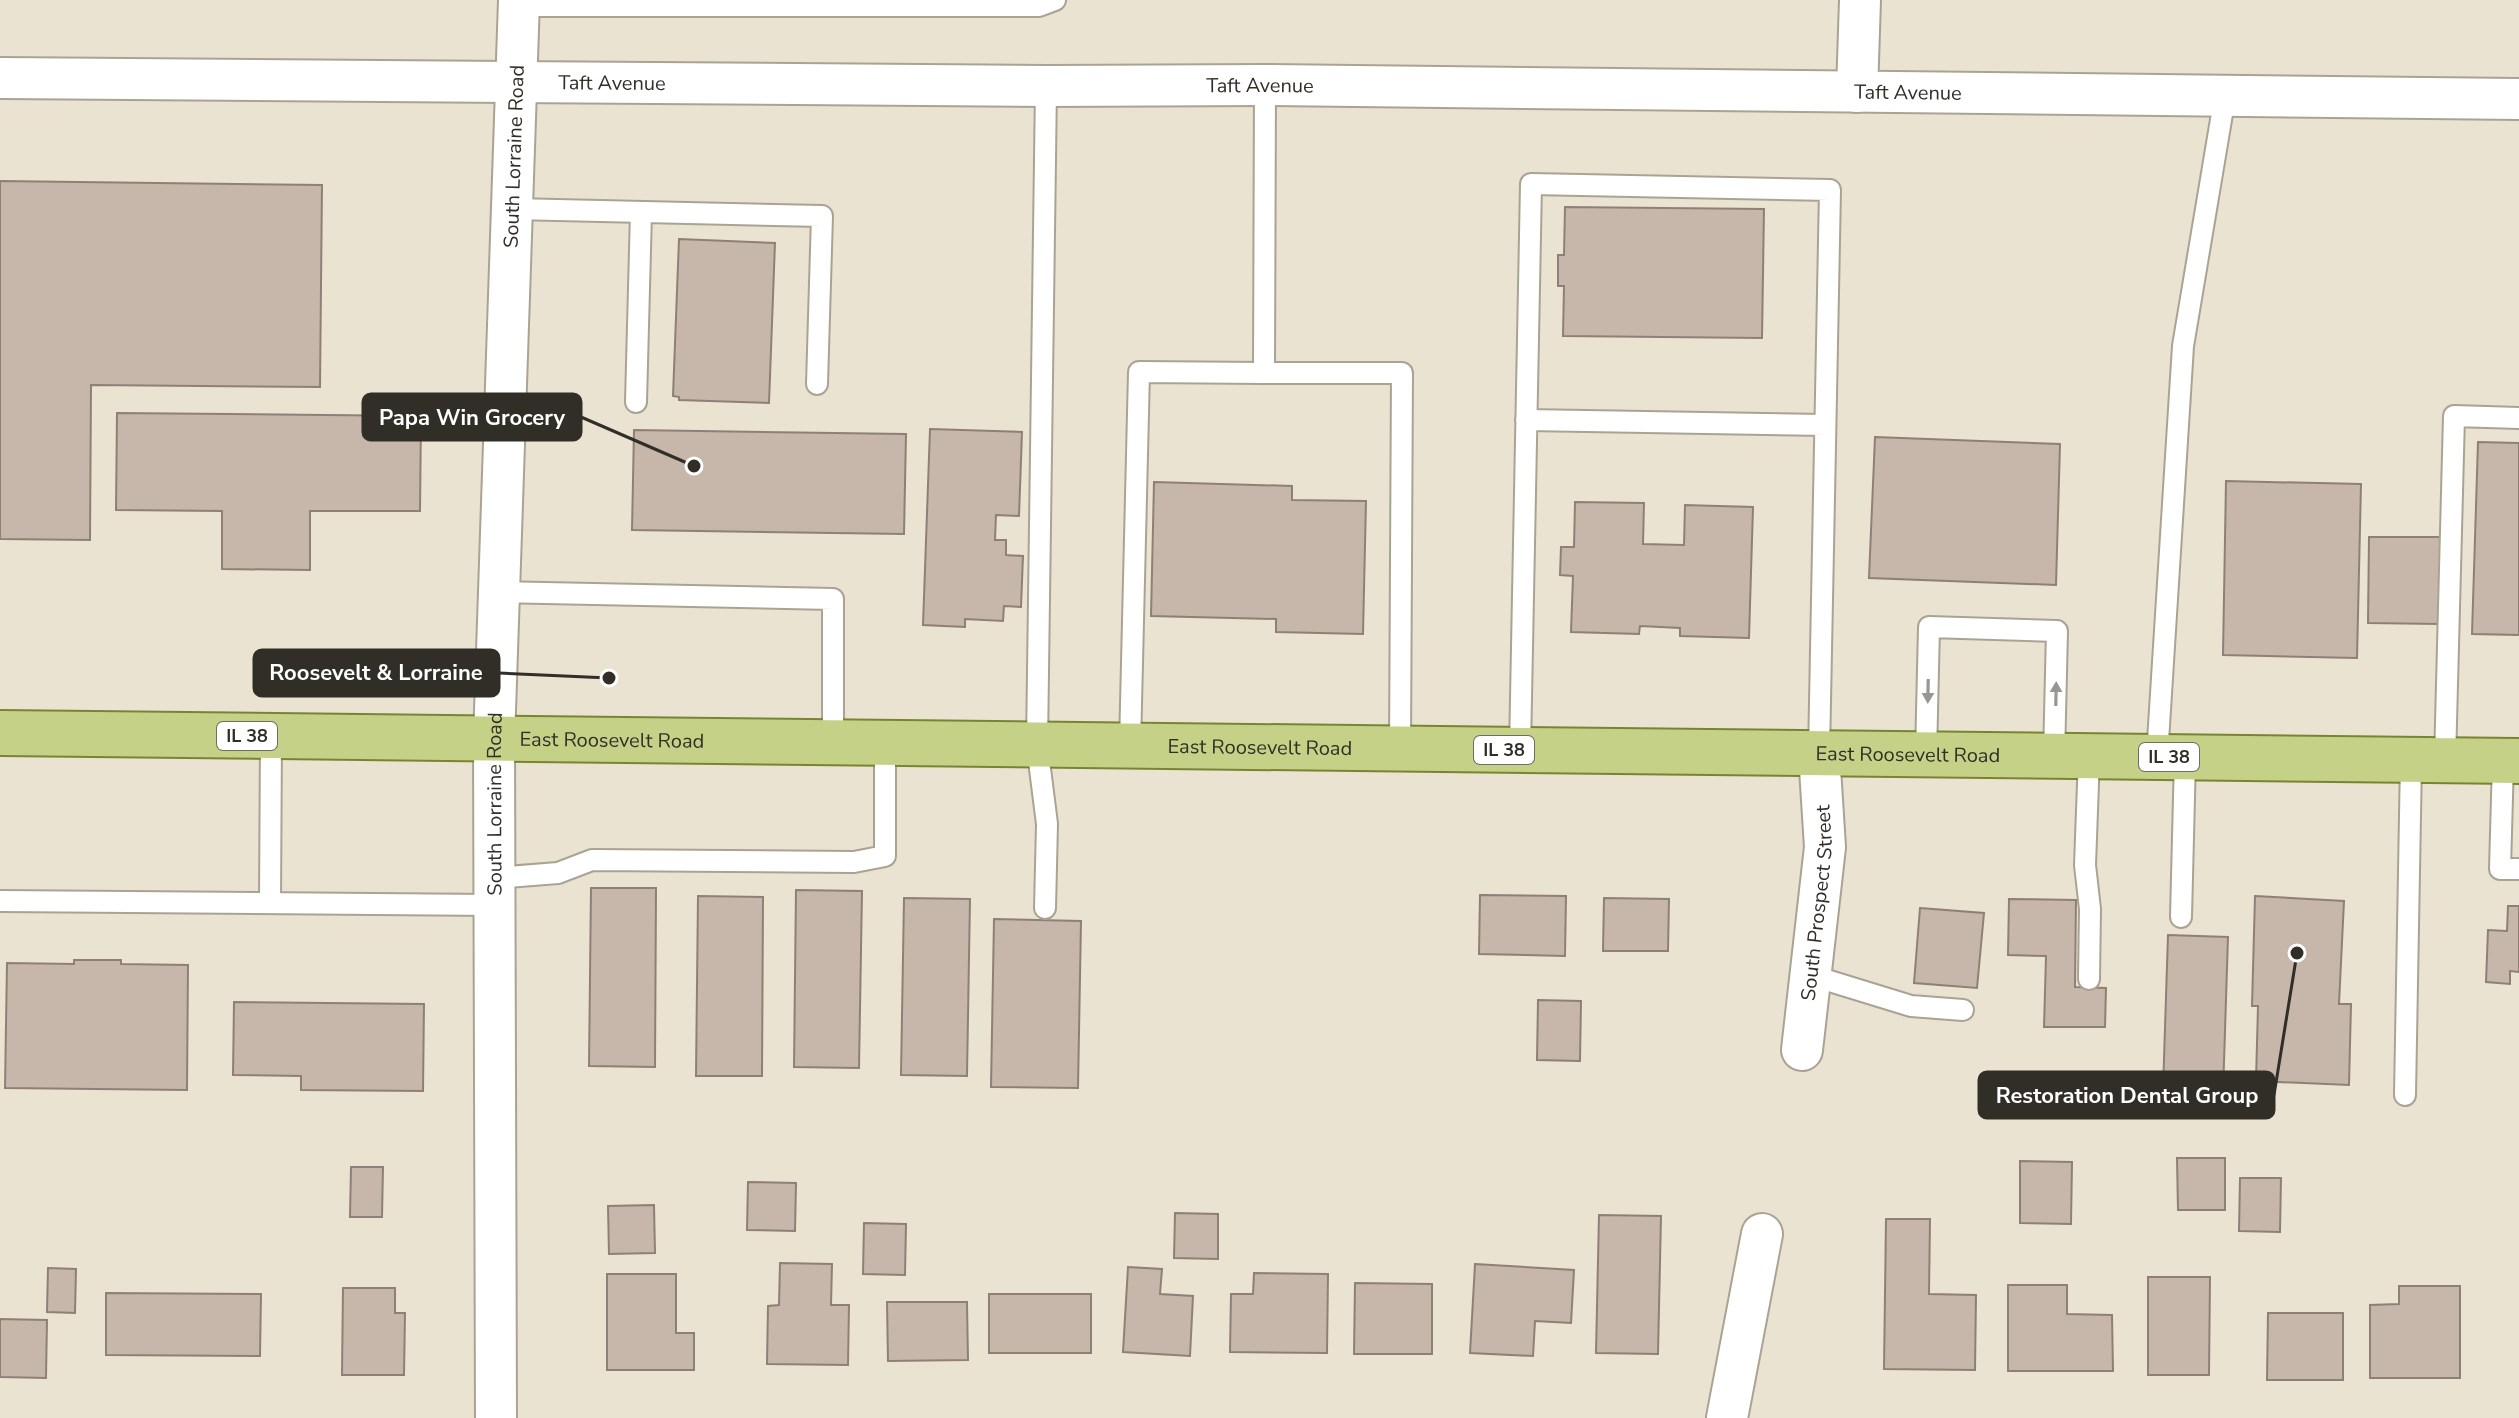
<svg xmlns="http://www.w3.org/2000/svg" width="2519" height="1418" font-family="'Nunito Sans',sans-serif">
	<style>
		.building { fill: #c7b6aa; stroke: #8f8075; stroke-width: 2 }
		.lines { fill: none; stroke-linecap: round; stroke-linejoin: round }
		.lane-casing { stroke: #aaa393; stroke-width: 24 }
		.street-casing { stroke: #aaa393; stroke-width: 44 }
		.primary-casing { stroke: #798433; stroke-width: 48 }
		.lane { stroke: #fff; stroke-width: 20 }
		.street { stroke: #fff; stroke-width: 40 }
		.primary { stroke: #c6d188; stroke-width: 44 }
		.oneway { fill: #989693 }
		.labels { text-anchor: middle; stroke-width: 6; stroke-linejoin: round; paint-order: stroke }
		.shield { fill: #fff; stroke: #6f6d68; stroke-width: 2 }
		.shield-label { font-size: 18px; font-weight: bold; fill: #312e27 }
		.street-label { font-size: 20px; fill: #312e27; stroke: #fff }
		.leader { fill: none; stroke: #312e27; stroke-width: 3 }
		.callout-dot { fill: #312e27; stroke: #fff; stroke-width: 3 }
		.callout { fill: #312e27; stroke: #312e27; stroke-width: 3 }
		.callout-label { font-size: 22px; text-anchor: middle; font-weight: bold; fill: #fff }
	</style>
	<rect width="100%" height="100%" fill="#eae3d1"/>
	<path class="building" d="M0 181 322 185 320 387 91 385 90 540 0 539Z
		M1565 207 1764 209 1762 338 1563 336 1564 286H1558V255H1564Z
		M679 239 775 243 769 403 679 400V397L673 396Z
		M117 413 421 416 420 511H310V570L222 569V511L116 510Z
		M930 429 1022 432 1019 516 996 515 995 540H1006V555L1023 556 1021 607 1004 606 1003 621 965 619V627L923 625Z
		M634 430 906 434 904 534 632 530Z
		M1875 437 2060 444 2056 585 1869 578Z
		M2478 442 2519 443V635L2472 634Z
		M2226 481 2361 484 2357 658 2223 655Z
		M1154 482 1292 486V500L1366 501 1363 634 1276 632V619L1151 616Z
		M1575 502 1644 503 1643 544 1684 545 1685 505 1753 507 1749 638 1680 636V628L1640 626 1639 634 1571 632 1573 576 1560 575 1561 547H1574Z
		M2369 537H2441L2440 624 2368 623Z
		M591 888H656L655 1067 589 1066Z
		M796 890 862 891 859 1068 794 1067Z
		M1480 895 1566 896 1565 956 1479 954Z
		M698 896 763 897 762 1076H696Z
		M2255 896 2344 901 2339 1004H2351L2349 1085 2256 1081 2258 1006H2252Z
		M904 898 970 899 967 1076 901 1075Z
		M1604 898 1669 899 1668 951H1603Z
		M2009 899 2076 900 2075 987 2106 988 2105 1027H2044L2046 956 2008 955Z
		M2508 906H2519V972L2510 971V984L2486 982 2488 930 2507 931Z
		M1920 908 1984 913 1977 988 1914 983Z
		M994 919 1081 921 1078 1088 991 1087Z
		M2168 935 2228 937 2223 1093 2163 1090Z
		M74 960H121V964L188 965 187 1090 5 1088 7 963 74 964Z
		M1538 1000 1581 1001 1580 1061 1537 1060Z
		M234 1002 424 1004 423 1091 301 1090V1076L233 1075Z
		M2177 1158H2225V1210H2178Z
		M2020 1161 2072 1162 2071 1224 2020 1223Z
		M351 1167H383L382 1217H350Z
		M2240 1178H2281L2280 1232 2239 1231Z
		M748 1182 796 1183 795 1231 747 1230Z
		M654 1205 655 1253 609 1254 608 1206Z
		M1175 1213 1218 1214V1259L1174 1258Z
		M1599 1215 1661 1216 1658 1354 1596 1353Z
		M1886 1219H1930L1929 1294 1976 1295 1975 1370 1884 1369Z
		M864 1223 906 1224 905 1275 863 1274Z
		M780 1263 832 1264 831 1305H849L848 1365 767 1364 768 1306 779 1305Z
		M1475 1264 1574 1270 1571 1323 1535 1321 1533 1356 1470 1353Z
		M1128 1267 1162 1269 1160 1294 1193 1296 1190 1356 1123 1352Z
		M48 1268 76 1269 75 1313 47 1312Z
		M1254 1273 1328 1274 1327 1353 1230 1352 1231 1294H1253Z
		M607 1274H676V1333H694V1370H607Z
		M2148 1277H2210L2209 1375H2148Z
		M1355 1283 1432 1284V1354H1354Z
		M2008 1285H2067V1314L2112 1315 2113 1371H2008Z
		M2399 1286H2460V1378H2370V1305L2399 1304Z
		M343 1288H395V1313H405L404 1375H342Z
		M106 1293 261 1294 260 1356 106 1355Z
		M989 1294H1091V1353H989Z
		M887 1302H967L968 1360 888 1361Z
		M2268 1313H2343V1380H2267Z
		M0 1319 47 1320 46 1378 0 1377Z"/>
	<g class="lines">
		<g class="lane-casing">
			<path id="lane" d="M519 6H1039L1055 0
				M1265 85 1264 373H1402L1400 749
				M513 209 822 216 817 384
				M636 402 641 212
				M1526 420 1825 425
				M501 592 833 599V743
				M1130 746 1139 372 1264 373
				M1520 750 1531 184 1830 190 1819 753
				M1926 755 1929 627 2057 631 2054 757
				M2089 756 2085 865 2090 909 2089 979
				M2157 757 2183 346 2225 96
				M2445 761 2454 416 2519 418
				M2503 761 2500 869H2519
				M494 878 558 873 592 860 854 862 885 856V743
				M0 901 493 905
				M270 903 271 737
				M1045 908 1047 824 1037 745 1046 86
				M2181 917 2185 757
				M1810 975 1911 1006 1963 1010
				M2405 1095 2411 760"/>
		</g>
		<g class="street-casing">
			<g id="street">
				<path id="s1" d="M0 78 1046 86 1265 85 2519 99"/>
				<path d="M1857 92 1860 0"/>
				<path id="s2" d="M1802 1050 1825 847 1819 753"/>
				<path id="s3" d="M496 1418 494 740 519 0"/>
				<path d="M1727 1418 1762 1234"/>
			</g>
		</g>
		<g class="primary-casing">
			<g id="primary">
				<path id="s4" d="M0 733 2519 761"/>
			</g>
		</g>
		<use href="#lane" class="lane"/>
		<use href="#street" class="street"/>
		<use href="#primary" class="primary"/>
	</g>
	<defs><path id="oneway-solid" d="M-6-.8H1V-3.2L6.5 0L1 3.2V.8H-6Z" transform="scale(2)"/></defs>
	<g class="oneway">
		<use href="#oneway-solid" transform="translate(1928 691) rotate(91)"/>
		<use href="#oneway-solid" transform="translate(2056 694) rotate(-89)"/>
	</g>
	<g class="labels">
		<g class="shield">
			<rect x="217" y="722" width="60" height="28" rx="6"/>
			<rect x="1474" y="736" width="60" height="28" rx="6"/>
			<rect x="2139" y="743" width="60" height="28" rx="6"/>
		</g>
		<g class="shield-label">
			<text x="247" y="742">IL 38</text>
			<text x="1504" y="756">IL 38</text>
			<text x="2169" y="763">IL 38</text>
		</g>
		<g class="street-label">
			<text dy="7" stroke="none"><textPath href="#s1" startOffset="612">Taft Avenue</textPath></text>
			<text dy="7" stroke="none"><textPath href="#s1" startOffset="1260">Taft Avenue</textPath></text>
			<text dy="7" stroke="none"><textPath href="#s1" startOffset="1908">Taft Avenue</textPath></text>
			<text dy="7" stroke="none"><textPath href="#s3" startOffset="1262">South Lorraine Road</textPath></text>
			<text dy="7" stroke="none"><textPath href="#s4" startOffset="612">East Roosevelt Road</textPath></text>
			<text dy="7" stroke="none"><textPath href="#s4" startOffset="1260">East Roosevelt Road</textPath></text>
			<text dy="7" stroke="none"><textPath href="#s4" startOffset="1908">East Roosevelt Road</textPath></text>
			<text dy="7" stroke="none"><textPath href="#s3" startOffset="614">South Lorraine Road</textPath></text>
			<text dy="7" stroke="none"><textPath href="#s2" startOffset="148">South Prospect Street</textPath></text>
		</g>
	</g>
	<path class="leader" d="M694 466L581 417M609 678L499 673M2297 953L2274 1095"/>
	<g class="callout-dot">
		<circle cx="694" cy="466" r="8"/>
		<circle cx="609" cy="678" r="8"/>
		<circle cx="2297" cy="953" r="8"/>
	</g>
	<g class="callout">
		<rect x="363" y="394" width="218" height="46" rx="8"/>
		<rect x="254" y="650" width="245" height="46" rx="8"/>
		<rect x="1979" y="1072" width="295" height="46" rx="8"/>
	</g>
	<g class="callout-label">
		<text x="472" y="425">Papa Win Grocery</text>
		<text x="376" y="680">Roosevelt &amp; Lorraine</text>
		<text x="2127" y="1103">Restoration Dental Group</text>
	</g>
</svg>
